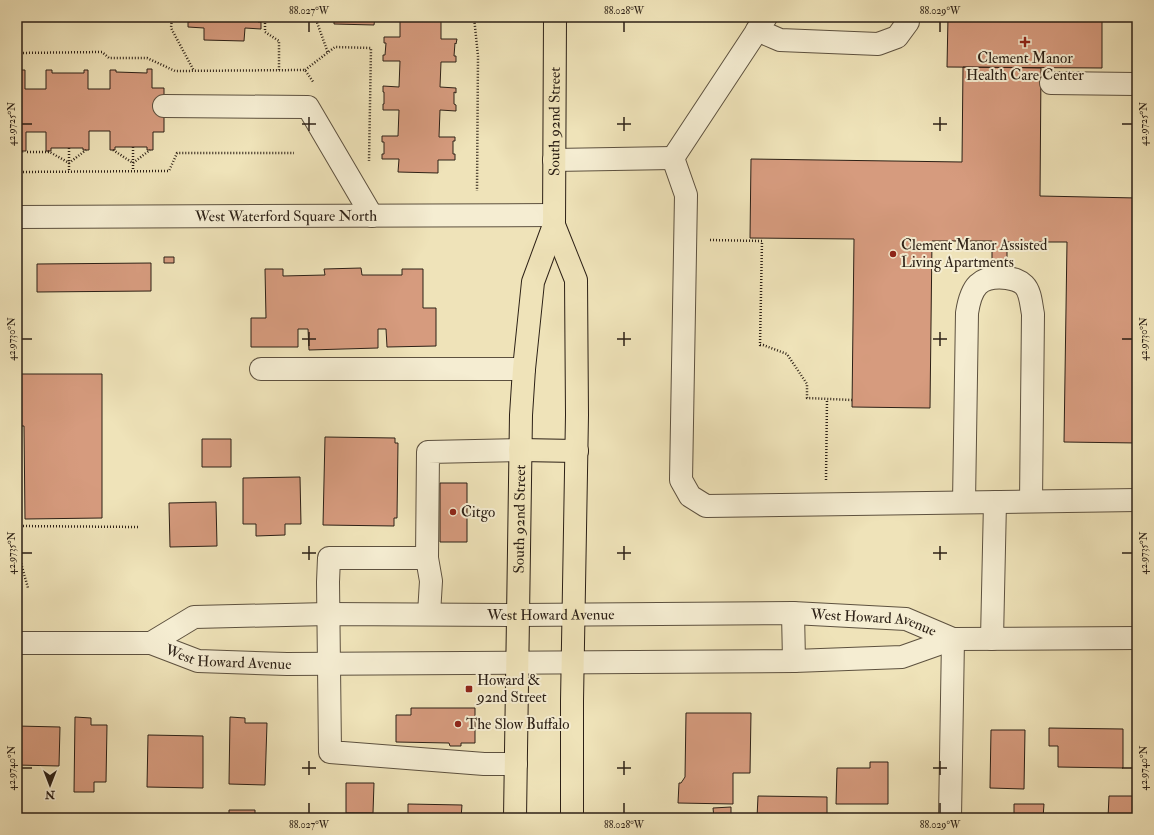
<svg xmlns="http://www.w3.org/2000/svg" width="1154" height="835" font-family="'IM FELL Double Pica',serif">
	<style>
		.building { fill: #d69b7e; stroke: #2c2016 }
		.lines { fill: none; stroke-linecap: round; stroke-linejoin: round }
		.minor-casing { stroke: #5d513f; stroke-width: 24 }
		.major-casing { stroke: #2c2016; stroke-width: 24 }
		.path { stroke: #2c2016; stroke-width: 2.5; stroke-dasharray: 1 2; stroke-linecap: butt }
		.minor { stroke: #f5edd2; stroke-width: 22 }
		.major { stroke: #efe3b9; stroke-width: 22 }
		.ticks { fill: none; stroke: #2c2016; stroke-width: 1.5 }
		.poi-dot { fill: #8f2418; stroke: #f5edd2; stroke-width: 1.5 }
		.labels { text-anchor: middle; stroke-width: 4; stroke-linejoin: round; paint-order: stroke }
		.poi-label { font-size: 15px; fill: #2c2016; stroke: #f5edd2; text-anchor: start }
		.street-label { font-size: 15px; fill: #2c2016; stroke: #f5edd2 }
		.neatline { fill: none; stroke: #2c2016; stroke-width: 1.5 }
		.ticks-label { font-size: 10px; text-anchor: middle; fill: #2c2016 }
	</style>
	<rect width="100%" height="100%" fill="#efe3b9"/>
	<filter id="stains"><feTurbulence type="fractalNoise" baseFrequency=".005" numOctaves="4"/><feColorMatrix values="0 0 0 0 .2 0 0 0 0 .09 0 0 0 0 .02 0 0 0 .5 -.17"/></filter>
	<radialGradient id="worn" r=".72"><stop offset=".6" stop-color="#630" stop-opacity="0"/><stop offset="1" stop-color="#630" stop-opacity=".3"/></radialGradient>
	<path class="building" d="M190 17H258V22H261V29L245 28 244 41 204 40V28L188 27V22H190Z
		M334 17H375L374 25 334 24Z
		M400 17H441V39H457L456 44 455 43 454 56H456V62H441L440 87 456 88V93L454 92V104L456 105V111L440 110 439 137H455V141H453V154H455V160H438V173L398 172 399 159H382V154H384V142H382V136H398L399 110H383V104H384V92H383V86L399 87 400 61H383V55H385L386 43H384V37H400Z
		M948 17H1102V68L947 67Z
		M963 67 1041 68 1040 196 1137 198V443L1064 442 1067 242H1007V266H992V241H932L930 408 852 407 854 239 750 238 751 159 962 162Z
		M147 69H152V88H164V132H153V150H147V147H115V150H110V131H89V150H83V148H51V151H46V132H26V151H20V149H17V73H20V70H25V89H46V70H52V73H84V70H88V89H110V70H116V72L147 73Z
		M164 257H174V263H164Z
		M151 263V291L37 292V264Z
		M361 268 362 275H402V269H423V308H436V346L387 347 386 329H378V348L309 350 308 329H298V347H251V318H266L265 269H283V276L325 275 324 269Z
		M17 374H102V518L25 519 24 426H17Z
		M325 437 395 438V443H398L397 518H394V526L323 525Z
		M202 439H231V467H202Z
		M300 477 301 524H285V535L256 536V524H243V478Z
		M440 483H467V542H440Z
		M216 502 217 546 170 547 169 503Z
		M411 708H475V743H461V746H450L449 743 396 742V715H411Z
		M686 713H751L750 773H733V804L678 803 679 783H681L685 777Z
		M75 717 91 718V725H107L106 782H94V792H74Z
		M230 717 245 718V723H267L265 785 229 784Z
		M17 726 60 727 59 766 17 765Z
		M1049 728 1123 729V768L1058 767V746H1049Z
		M991 730H1025L1024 789 990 788Z
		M148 735 203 736V788L147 787Z
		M870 762H888V804H836L837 768H870Z
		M346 783H374L373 813H346Z
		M758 796 827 797V818H757Z
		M1109 796H1137V818H1108Z
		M408 804 462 805 461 818H408Z
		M1014 804H1044L1043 818H1014Z
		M731 807V818H714L713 808Z
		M229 810H255V818H229Z
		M21 814 55 815V818H20Z
		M104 816H136V818H104Z"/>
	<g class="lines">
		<g class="minor-casing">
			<g id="minor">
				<path d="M757 30 780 40 878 44 897 37 908 22V17"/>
				<path d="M1051 83 1135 84 1137 83"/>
				<path d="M164 106 308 107 372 216"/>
				<path d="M673 158 686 195 681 480 690 496 706 506 1137 500"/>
				<path d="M673 158 766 17"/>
				<path d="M554 160 673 158"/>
				<path id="s1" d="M17 217 554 215"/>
				<path d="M261 369H524"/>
				<path d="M964 502 967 313C971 287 979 275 1007 278 1014 279 1019 280 1024 285 1031 292 1031 305 1033 314L1031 501"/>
				<path d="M427 558 431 581 429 614"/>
				<path d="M793 613 794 661"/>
				<path d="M992 639 995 502"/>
				<path id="s2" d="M17 643H151L198 661 287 664 794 661 902 657 953 639 1137 638"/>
				<path id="s3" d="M151 643 194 617 328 614 519 615 793 613 906 619 953 639"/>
				<path d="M516 764H484L330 752 328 582 329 558H427L428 452 520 450"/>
				<path d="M950 818 953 639"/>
			</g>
		</g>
		<g class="major-casing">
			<g id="major">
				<path d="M554 225 576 280 577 415 572 701V818"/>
				<path d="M520 450 577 451"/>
				<path id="s4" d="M515 818 521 415 524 369 533 282 554 225 555 17"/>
			</g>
		</g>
		<path class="path" d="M172 17 171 28 194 71
			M265 17V32L279 41V70
			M315 17 328 53
			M474 17 478 56 477 191
			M17 53 102 52 109 58H147L175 71 305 70 314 83
			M305 70 335 47 371 48 369 161
			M133 147V171
			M69 148V171
			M113 150 133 163 150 150
			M48 151 69 163 86 150
			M27 152H49
			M17 155 23 151
			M17 172 169 171 177 153H294
			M710 240 762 241 760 345H763L787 354 807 384V398L852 400
			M826 480 827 399
			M17 526 139 527
			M17 549 28 588"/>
		<use href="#minor" class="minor"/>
		<use href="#major" class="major"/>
	</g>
	<path class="ticks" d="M309 22V32M624 22V32M940 22V32M309 117V131M624 117V131M940 117V131M22 124H32M302 124H316M617 124H631M933 124H947M1122 124H1132M309 332V346M624 332V346M940 332V346M22 339H32M302 339H316M617 339H631M933 339H947M1122 339H1132M309 546V560M624 546V560M940 546V560M22 553H32M302 553H316M617 553H631M933 553H947M1122 553H1132M309 761V775M624 761V775M940 761V775M22 768H32M302 768H316M617 768H631M933 768H947M1122 768H1132M309 803V813M624 803V813M940 803V813"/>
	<g class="poi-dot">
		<path d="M1023 36h4v4h4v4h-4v4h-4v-4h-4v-4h4z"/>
		<circle cx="893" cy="254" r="4"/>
		<circle cx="453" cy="512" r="4"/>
		<rect x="465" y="685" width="8" height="8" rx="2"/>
		<circle cx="458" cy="724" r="4"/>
	</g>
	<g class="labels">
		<g class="poi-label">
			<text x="1025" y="63" text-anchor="middle">Clement Manor<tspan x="1025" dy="17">Health Care Center</tspan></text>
			<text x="901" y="250">Clement Manor Assisted<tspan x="901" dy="17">Living Apartments</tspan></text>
			<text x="461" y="517">Citgo</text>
			<text x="477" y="685">Howard &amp;<tspan x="477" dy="17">92nd Street</tspan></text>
			<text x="466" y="729">The Slow Buffalo</text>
		</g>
		<g class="street-label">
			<text dy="5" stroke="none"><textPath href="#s4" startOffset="701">South 92nd Street</textPath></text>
			<text dy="5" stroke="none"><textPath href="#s1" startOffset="269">West Waterford Square North</textPath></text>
			<text dy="5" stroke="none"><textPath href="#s4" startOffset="299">South 92nd Street</textPath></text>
			<text dy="5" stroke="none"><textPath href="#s3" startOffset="407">West Howard Avenue</textPath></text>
			<text dy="5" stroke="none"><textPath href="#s3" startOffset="731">West Howard Avenue</textPath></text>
			<text dy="5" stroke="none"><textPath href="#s2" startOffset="214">West Howard Avenue</textPath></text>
		</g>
	</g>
	<rect width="1154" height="835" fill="none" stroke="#efe3b9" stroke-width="44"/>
	<g transform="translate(50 785) rotate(180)" stroke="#f5edd2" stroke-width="3" paint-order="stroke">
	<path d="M0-3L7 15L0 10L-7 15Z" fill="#2c2016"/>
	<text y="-6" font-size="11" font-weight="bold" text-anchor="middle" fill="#2c2016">N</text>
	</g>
	<rect x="22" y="22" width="1110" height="791" class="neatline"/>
	<g class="ticks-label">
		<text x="309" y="14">88.027°W</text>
		<text x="624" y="14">88.028°W</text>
		<text x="940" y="14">88.029°W</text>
		<text transform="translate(1143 124) rotate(-90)" y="4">42.9725°N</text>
		<text transform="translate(11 124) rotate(-90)" y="4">42.9725°N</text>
		<text transform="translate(1143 339) rotate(-90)" y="4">42.9730°N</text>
		<text transform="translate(11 339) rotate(-90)" y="4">42.9730°N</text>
		<text transform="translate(1143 553) rotate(-90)" y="4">42.9735°N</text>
		<text transform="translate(11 553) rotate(-90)" y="4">42.9735°N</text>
		<text transform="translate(1143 768) rotate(-90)" y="4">42.9740°N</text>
		<text transform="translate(11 768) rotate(-90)" y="4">42.9740°N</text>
		<text x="309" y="828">88.027°W</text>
		<text x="624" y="828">88.028°W</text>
		<text x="940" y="828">88.029°W</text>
	</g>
	<rect width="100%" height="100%" filter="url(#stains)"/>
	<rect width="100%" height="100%" fill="url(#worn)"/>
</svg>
